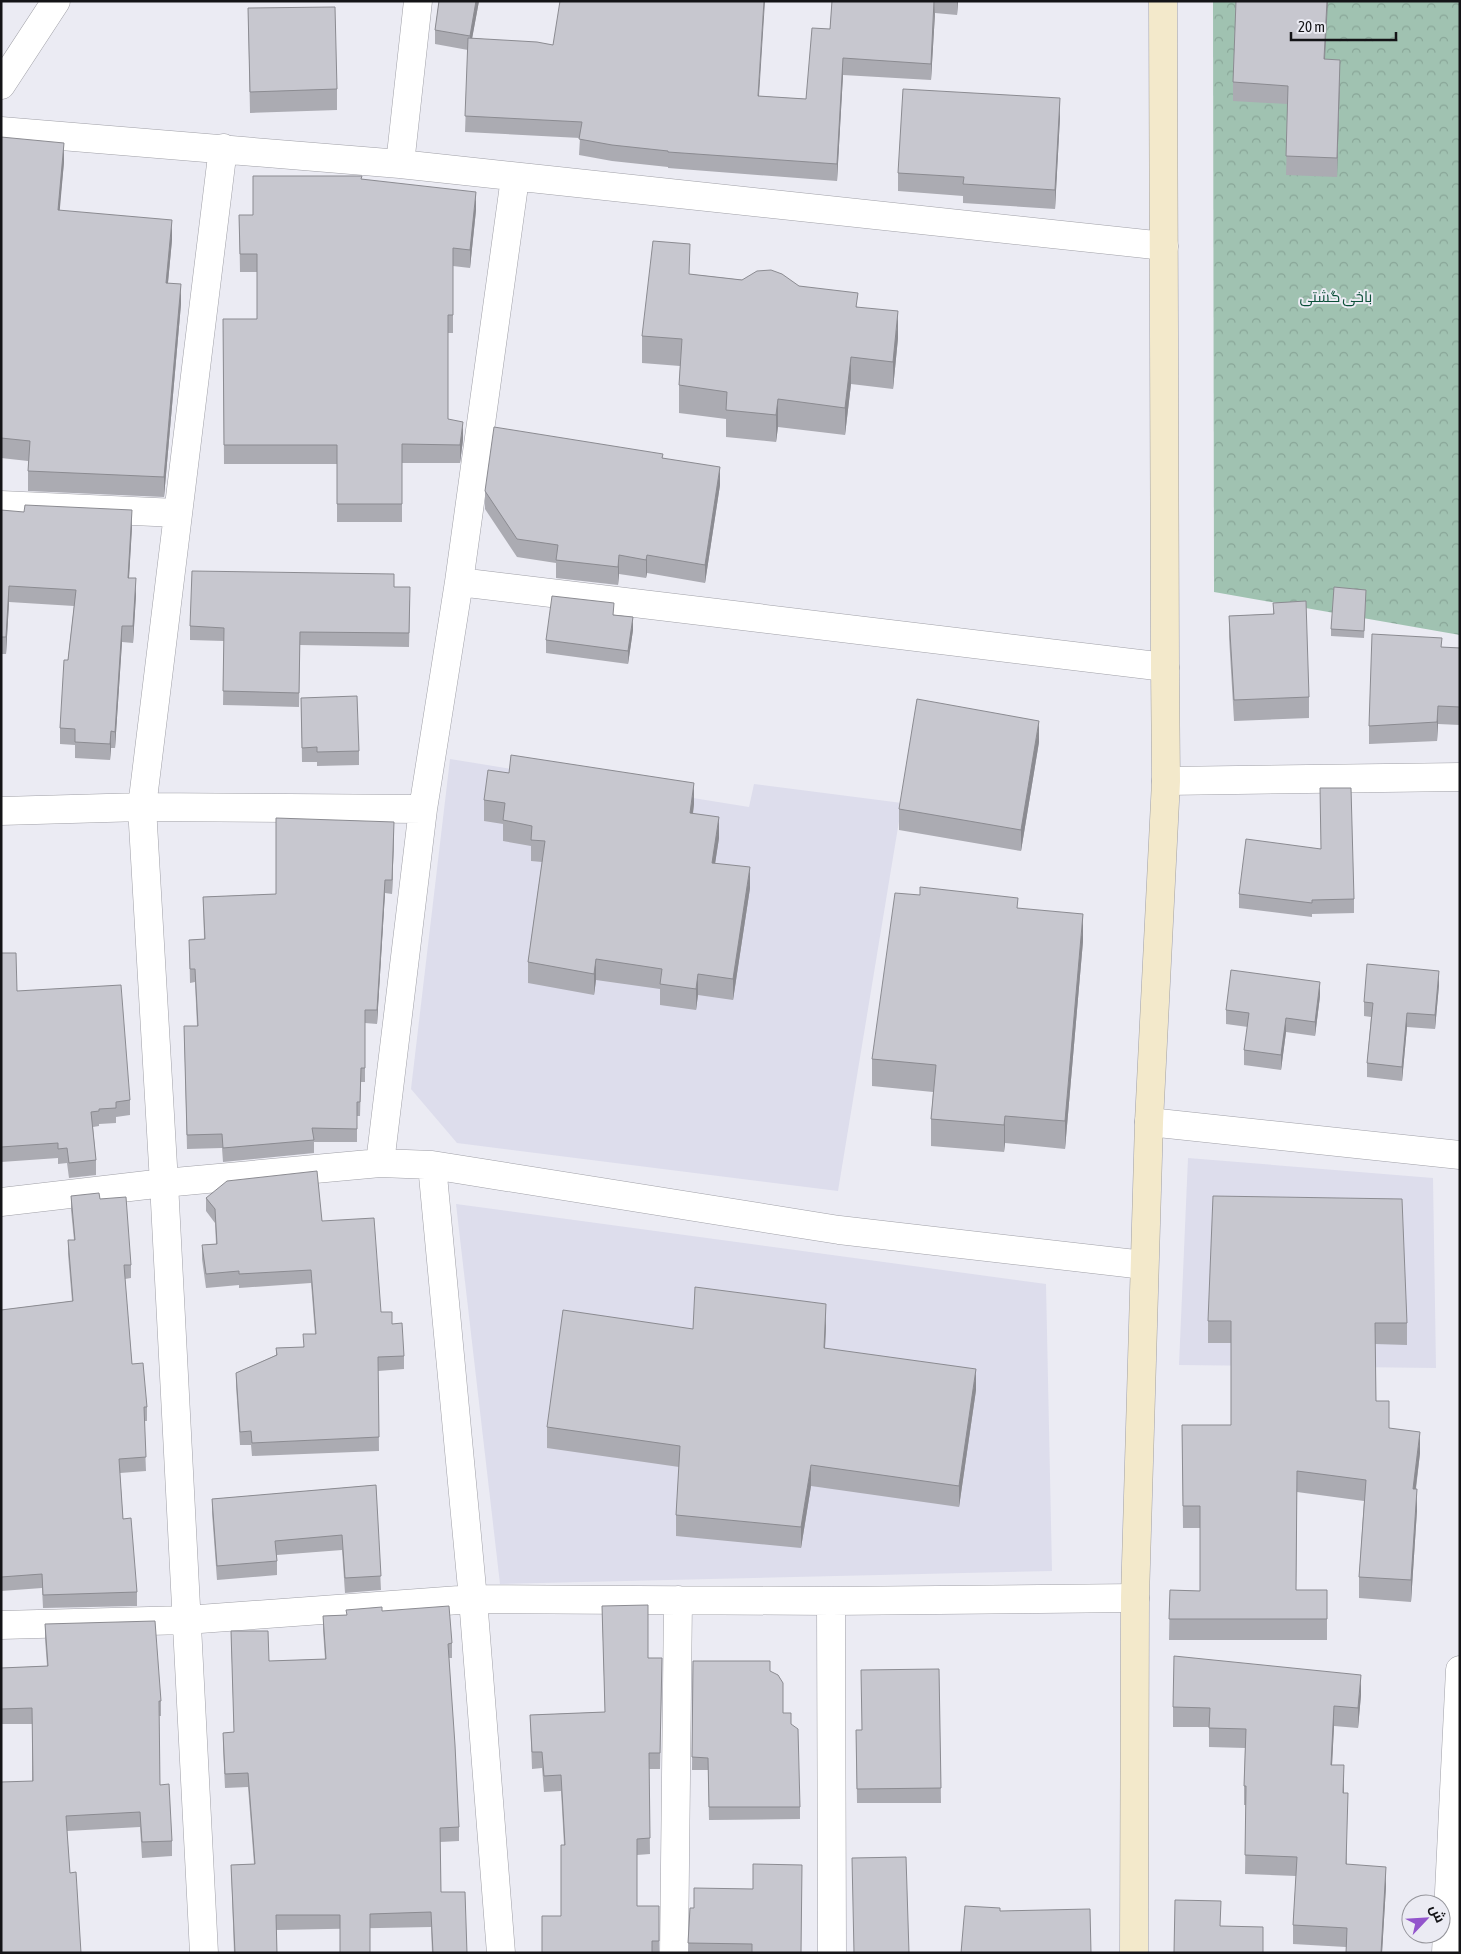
<svg xmlns="http://www.w3.org/2000/svg" width="1461" height="1954" font-family="'Asap Condensed',Cairo,sans-serif">
	<style>
		.built { fill: #ddddec }
		.park { fill: url(#park-crowns) }
		.lines { fill: none; stroke-linecap: round; stroke-linejoin: round }
		.minor-casing { stroke: #a0a0a7; stroke-width: 29 }
		.secondary-casing { stroke: #a0a0a7; stroke-width: 29 }
		.minor { stroke: #fff; stroke-width: 28 }
		.secondary { stroke: #f3e9cb; stroke-width: 28 }
		.wall { fill: #ababb2 }
		.shaded-wall { fill: #8b8b91 }
		.building { fill: #c7c7cf; stroke: #8b8b91 }
		.labels { text-anchor: middle; stroke-width: 4; stroke-linejoin: round; paint-order: stroke }
		.park-label { font-size: 15px; fill: #0b4f38; stroke: #ebebf3 }
	</style>
	<defs>
		<pattern id="park-crowns" width="20" height="18" patternUnits="userSpaceOnUse" patternTransform="scale(1.25)"><rect width="20" height="18" fill="#a0c2b1"/><path d="M2 6a3 3 0 1 1 6 0M12 15a3 3 0 1 1 6 0" fill="none" stroke="#89a698"/></pattern>
	</defs>
	<rect width="100%" height="100%" fill="#ebebf3"/>
	<path class="built" d="M450 759 749 807 754 784 902 803 838 1191 457 1143 411 1089Z
		M1188 1158 1433 1178 1436 1368 1179 1365Z
		M456 1204 1046 1284 1052 1571 500 1584Z"/>
	<path class="park" d="M1213 1H1460V635L1214 592Z"/>
	<g class="lines">
		<g class="minor-casing">
			<path id="minor" d="M418 1 400 164 1164 246
				M1 85 56 1
				M1 131 400 164
				M1 505 177 513
				M459 582 1165 667
				M1166 781 1460 777
				M1 811 142 807 423 809
				M1149 1122 1460 1155
				M380 1163 423 809 459 582 515 178
				M432 1165 473 1599 501 1953
				M1 1202 164 1183 380 1163 432 1165 839 1230 1144 1265
				M831 1601 832 1953
				M1 1625 186 1620 473 1599 831 1601 1135 1598
				M204 1953 164 1183 142 807 223 148
				M674 1953 678 1600
				M1446 1953 1460 1670"/>
		</g>
		<g class="secondary-casing">
			<path id="secondary" d="M1134 1953 1135 1598 1149 1122 1166 781 1165 667 1163 1"/>
		</g>
		<use href="#minor" class="minor"/>
		<use href="#secondary" class="secondary"/>
	</g>
	<path class="wall" d="M439 1H479L472 38 553 45 759 96 806 99 830 29 832 1H958L957 15 935 13 931 80 843 75 837 181 668 168V167L612 161 579 155 580 138 465 132 468 50 435 44V30Z
		M248 8 337 89V110L250 113Z
		M1325 59 1340 79 1337 177 1286 175 1288 104 1233 101V82Z
		M1060 117 1055 209 963 203V196L898 191V173Z
		M1 137 64 162 59 211 172 240 168 283 181 304 164 497 28 491V461L1 458Z
		M362 179 476 210 470 268 453 266V333H448V419L463 440 460 463H402V522H337V464H224L223 319H257V272H240L239 215H253Z
		M690 274 799 286 858 307 898 338 893 389 851 384 845 435 778 427 776 442 726 437V419L679 413V385L680 366 642 363V336Z
		M663 458 720 485 705 583 647 573 646 578 619 574 618 585 556 578V563L517 557 485 509V491Z
		M1 510 132 527 129 578 136 595 133 643 122 642 115 748H111L110 760 75 758V745L60 744V728L74 606 9 602 6 654H1Z
		M394 587 410 601 409 647 300 645 299 707 223 705 224 641 190 640V626Z
		M1366 597 1364 638 1331 636V629Z
		M1273 603 1309 697V718L1234 721 1229 637V616L1273 614Z
		M614 615 633 630 628 664 546 653V640Z
		M1442 647 1460 648V725L1438 724 1437 741 1369 744V726Z
		M301 698 359 751V765L317 766V762H302Z
		M1039 742 1021 851 899 830V809Z
		M484 800 694 804 693 814 719 838 715 863 750 888 733 1000 698 995 696 1010 660 1005V989L596 980 594 995 528 983V962L542 862 531 861V846L503 841V824L484 821Z
		M394 836 392 894 385 893 377 1024 365 1023V1082H361L360 1116H357V1142H314V1153L223 1162 222 1148 187 1149 184 1026H197L195 982 190 983 189 940 204 939 203 897 276 894Z
		M1239 894 1354 899V913L1312 914V917L1239 908Z
		M1018 908 1083 941 1065 1149 1005 1143 1004 1152 931 1146V1119L933 1092 872 1086V1059Z
		M1 953 17 991 130 1100V1115L116 1117V1123L99 1124V1126L93 1127 96 1160V1175L69 1178 67 1163 58 1164V1158L1 1162Z
		M1439 985 1435 1029 1407 1027 1402 1081 1367 1077V1063L1371 1017 1364 1016V1002Z
		M1320 996 1315 1036 1286 1032 1281 1070 1244 1065V1050L1248 1027 1226 1024V1010Z
		M71 1196 100 1199 131 1265V1278L125 1279 132 1364 147 1407V1421H144L146 1471 120 1473 123 1519 137 1592V1606L43 1608 42 1588 1 1591V1310L72 1301 68 1254V1240H74L71 1210Z
		M206 1198 322 1221 381 1312 392 1324 404 1356V1369L378 1371 379 1451 252 1456 251 1445H240L236 1386V1373L276 1355V1348L303 1347 315 1334 311 1283 239 1288V1285L206 1288 202 1259V1245L216 1244 215 1223 206 1211Z
		M1208 1321 1407 1323V1345L1375 1344 1376 1401 1389 1428 1420 1453 1416 1489 1417 1510 1411 1602 1359 1598V1577L1364 1501 1297 1492 1296 1590H1327V1640H1169L1170 1590 1200 1591V1528H1183L1182 1425H1231V1343H1208Z
		M826 1325 825 1348 976 1390 959 1507 811 1486 801 1548 676 1536V1515L679 1467 547 1448V1427L693 1329Z
		M376 1485 381 1590 345 1593 342 1550 277 1555V1575L217 1580 212 1513V1499Z
		M602 1606 648 1658H662L660 1769H649L650 1854 637 1855V1906H659V1953H542L561 1916 564 1845 561 1791 544 1792 542 1768 532 1769 530 1715 605 1712Z
		M382 1611 452 1643V1658H449L459 1827V1841L440 1842 441 1892 467 1953H432L431 1927 276 1930 277 1953H234L231 1865 254 1864 248 1787 225 1788 223 1747V1733L234 1732 231 1631 269 1661 325 1659 323 1630V1616L346 1615Z
		M45 1624 161 1701V1716H159L160 1785 172 1841V1856L142 1858 140 1827 67 1831 70 1873 32 1781V1724H1V1668L47 1666 45 1639Z
		M693 1661 783 1713 791 1724 800 1807V1819L709 1820 708 1770H692Z
		M939 1669 941 1803H857L856 1730H862Z
		M1361 1695 1358 1728 1334 1726 1332 1765 1344 1785V1793L1347 1864 1386 1886 1382 1953H1346V1947L1293 1944V1925L1296 1876 1245 1874 1246 1805H1244V1786L1245 1748 1209 1747V1727H1173V1707Z
		M690 1908 802 1953H688Z"/>
	<path class="shaded-wall" d="M476 1H479L470 50V36Z
		M764 1H765L758 112V96Z
		M935 1V13L931 80V64Z
		M957 1H958L957 15Z
		M1327 1H1328L1324 78V59Z
		M843 58V75L837 181V164Z
		M1340 60V79L1337 177V158Z
		M1060 98V117L1055 209V190Z
		M64 143V162L58 230V210Z
		M476 192V210L470 268V250Z
		M172 220V240L166 303V283Z
		M181 284V304L164 497V477Z
		M898 311V338L893 389V362Z
		M851 357V384L845 435V408Z
		M778 399V427L776 442V415Z
		M463 422V440L460 463V445Z
		M720 467V485L705 583V565Z
		M132 510V527L128 594V578Z
		M619 555V574L618 585V567Z
		M647 555V573L646 578V560Z
		M136 578V595L133 643V626Z
		M9 586V602L6 654V637Z
		M633 617V630L628 664V651Z
		M122 626V642L115 748V732Z
		M1438 706V724L1437 741V722Z
		M1039 721V742L1021 851V830Z
		M111 731V748L110 760V744Z
		M694 783V804L690 834V813Z
		M719 817V838L712 884V863Z
		M394 822V836L392 894V880Z
		M750 867V888L733 1000V979Z
		M385 880V893L377 1024V1010Z
		M1083 914V941L1065 1149V1121Z
		M596 959V980L594 995V974Z
		M1439 971V985L1435 1029V1015Z
		M698 974V995L696 1010V989Z
		M1320 982V996L1315 1036V1022Z
		M1407 1013V1027L1402 1081V1067Z
		M1286 1018V1032L1281 1070V1055Z
		M1005 1116V1143L1004 1152V1125Z
		M826 1304V1325L824 1369V1348Z
		M976 1369V1390L959 1507V1486Z
		M1420 1432V1453L1413 1510V1489Z
		M811 1465V1486L801 1548V1527Z
		M1417 1489V1510L1411 1602V1580Z
		M1361 1675V1695L1358 1728V1708Z
		M1334 1706V1726L1331 1784V1765Z
		M1344 1765V1785L1343 1812V1793Z
		M1386 1867V1886L1382 1953H1381Z"/>
	<path class="building" d="M439 1H476L470 36 435 30Z
		M560 1H764L758 96 806 99 812 28 830 29 832 1H934L931 64 843 58 837 164 668 152V151L612 145 579 139 582 122 465 116 468 38 537 42 553 45Z
		M1236 1H1327L1324 59 1340 60 1337 158 1286 156 1288 86 1233 82Z
		M335 7 337 89 250 92 248 8Z
		M903 89 1060 98 1055 190 963 184 964 177 898 173Z
		M1 137 64 143 58 210 172 220 166 283 181 284 164 477 28 471 30 441 1 438Z
		M253 176H362L361 179 476 192 470 250 453 248V315H448V419L463 422 460 445 402 444V504H337V445H224L223 319H257V254H240L239 215H253Z
		M653 241 690 244 689 274 742 280 757 271 771 270 782 274 799 286 858 293 856 307 898 311 893 362 851 357 845 408 778 399 776 415 726 410 727 392 679 385 682 339 642 336Z
		M494 427 663 454 662 458 720 467 705 565 647 555 646 560 619 555 618 567 556 560 558 545 517 539 485 491Z
		M25 505 132 510 128 578H136L133 626H122L115 732 111 731 110 744 75 742V729L60 728 64 660H68L76 590 9 586 6 637H1V510L24 512Z
		M192 571 394 574V587H410L409 633 300 632 299 693 223 691 224 628 190 626Z
		M1334 587 1366 590 1364 631 1331 629Z
		M552 596 614 603 613 615 633 617 628 651 546 640Z
		M1306 601 1309 697 1234 700 1229 616 1274 614 1273 603Z
		M1372 634 1442 638 1441 647 1460 648V707L1438 706 1437 722 1369 726Z
		M357 696 359 751 317 752V747L302 748 301 698Z
		M917 699 1039 721 1021 830 899 809Z
		M511 755 694 783 690 813 719 817 712 863 750 867 733 979 698 974 696 989 660 984 662 969 596 959 594 974 528 962 545 841 531 840 532 826 503 820 505 803 484 800 488 770 509 773Z
		M1320 788H1351L1354 899 1312 900V903L1239 894 1246 839 1321 849Z
		M276 818 394 822 392 880H385L377 1010H365V1068H361L360 1102H357V1129L312 1128 314 1140 223 1148 222 1134 187 1135 184 1026H198L195 969H190L189 940 205 939 203 897 276 894Z
		M920 887 1018 898 1017 908 1083 914 1065 1121 1005 1116 1004 1125 931 1119 936 1065 872 1059 895 893 920 895Z
		M1 953H16L17 991 121 985 130 1100 116 1102V1108L99 1109V1111L91 1112 96 1160 69 1163 67 1148 58 1149V1143L1 1147Z
		M1367 964 1439 971 1435 1015 1407 1013 1402 1067 1367 1063 1373 1003 1364 1002Z
		M1231 970 1320 982 1315 1022 1286 1018 1281 1055 1244 1050 1249 1013 1226 1010Z
		M317 1171 322 1221 374 1218 381 1312H392V1324L402 1323 404 1356 378 1357 379 1437 252 1443 251 1431 240 1432 236 1373 277 1355 276 1348 304 1347 303 1334H316L311 1270 239 1274V1271L206 1274 202 1245 217 1244 215 1209 206 1198 227 1181Z
		M99 1193 100 1199 126 1197 131 1265H124L132 1364 143 1363 147 1407H144L146 1457 119 1459 123 1519 131 1518 137 1592 43 1595 42 1574 1 1577V1310L73 1301 68 1240H75L71 1196Z
		M1213 1196 1402 1199 1407 1323H1375L1376 1401H1389V1428L1420 1432 1413 1489H1417L1411 1580 1359 1577 1366 1480 1297 1471 1296 1590H1327V1619H1169L1170 1590 1200 1591V1506H1183L1182 1425H1231V1321H1208Z
		M695 1287 826 1304 824 1348 976 1369 959 1486 811 1465 801 1527 676 1515 680 1446 547 1427 563 1310 693 1329Z
		M376 1485 381 1576 345 1578 342 1535 275 1541 277 1561 217 1566 212 1499Z
		M648 1605V1658H662L660 1753H649L650 1838 637 1839V1906H659V1941H652V1953H542V1916H561V1845H565L561 1775 544 1776 542 1752H532L530 1715 605 1712 602 1606Z
		M449 1606 452 1643 448 1644 455 1745 459 1827 440 1828 441 1892H465L467 1953H433L431 1912 370 1914V1953H340V1915H276L277 1953H235L231 1865 255 1864 248 1773 225 1774 223 1733 234 1732 231 1631H268L269 1661 326 1659 323 1616 347 1615 346 1610 382 1607V1611Z
		M155 1621 161 1701H159L160 1785 169 1784 172 1841 142 1842 140 1812 66 1816 70 1873 76 1872 81 1953H1V1782L33 1781 32 1708 1 1709V1668L48 1666 45 1624Z
		M1174 1656 1361 1675 1358 1708 1334 1706 1331 1765H1344L1343 1793H1348L1346 1864 1386 1867 1381 1953H1346L1347 1928 1293 1925 1297 1857 1245 1855 1246 1786H1244L1246 1729 1209 1728 1210 1708 1173 1707Z
		M693 1661H770V1671L778 1675 783 1683V1713H791V1724L798 1729 800 1807H709L708 1758 692 1757Z
		M939 1669 941 1788 857 1789 856 1730H862L861 1670Z
		M906 1857 909 1953H854L852 1858Z
		M753 1864 802 1865 801 1953H752V1944L688 1943 690 1908H694V1888L753 1889Z
		M1175 1900 1221 1901 1220 1926 1263 1927V1953H1174Z
		M965 1906 1000 1908V1911L1090 1909 1091 1953H961Z"/>
	<g class="labels">
		<g class="park-label">
			<text x="1336" y="302">باخی گشتی</text>
		</g>
	</g>
	<rect width="1461" height="1954" fill="none" stroke="#141417" stroke-width="5"/>
	<g transform="translate(1426 1919) rotate(65)"><circle r="24" fill="#ebebf3" stroke="#95959b"/>
	<path d="M0-4L9 19L0 12L-9 19Z" fill="#9355cc"/>
	<text y="-8" font-size="14" font-weight="bold" text-anchor="middle" fill="#141417">ش</text>
	</g>
	<path d="M1291 32v8h105v-8" fill="none" stroke="#141417" stroke-width="2.5"/>
	<text x="1298" y="32" font-size="15" fill="#141417" stroke="#ebebf3" stroke-width="4" paint-order="stroke">20 m</text>
</svg>
